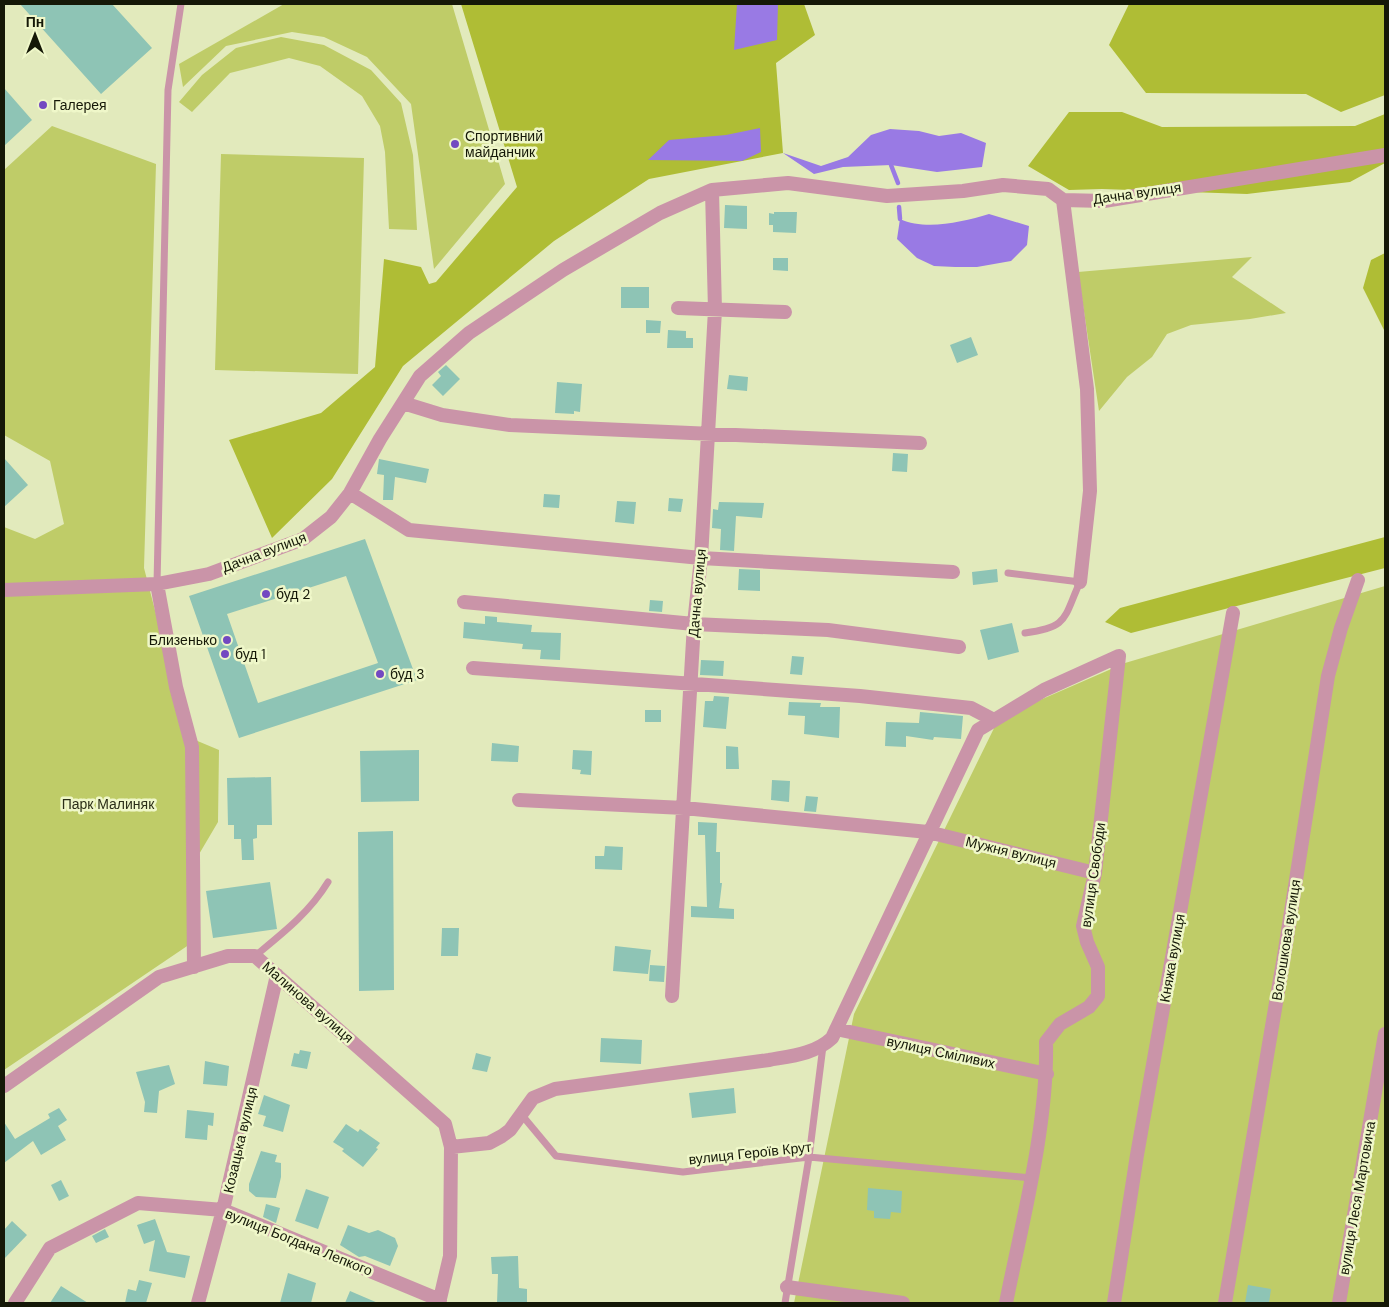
<svg xmlns="http://www.w3.org/2000/svg" width="1389" height="1307" font-family="'DM Sans',sans-serif">
	<style>
		.green { fill: #bfcc68 }
		.forest { fill: #afbd35 }
		.water { fill: #997ae4 }
		.lines { fill: none; stroke-linecap: round; stroke-linejoin: round }
		.stream { stroke: #997ae4; stroke-width: 4.5 }
		.building { fill: #8ec4b5; fill-rule: evenodd }
		.lane { stroke: #ca94a8; stroke-width: 7 }
		.street { stroke: #ca94a8; stroke-width: 14 }
		.poi-dot { fill: #7349c1; stroke: #eff7c9; stroke-width: 2 }
		.labels { text-anchor: middle; stroke-width: 5; stroke-linejoin: round; paint-order: stroke }
		.poi-label { font-size: 14px; fill: #151807; stroke: #eff7c9; text-anchor: start }
		.street-label { font-size: 14px; fill: #151807; stroke: #eff7c9 }
		.park-label { font-size: 14px; fill: #2b2e18; stroke: #eff7c9 }
	</style>
	<rect width="100%" height="100%" fill="#e2eabc"/>
	<path class="green" d="M284 4H452L505 184 434 269 411 104 367 57 324 37 292 32 226 46 183 87 179 64Z
		M281 37 324 45 371 70 401 103 413 155 417 230 389 229 385 152 380 126 362 96 320 66 289 58 230 73 192 112 179 102 202 75 236 48Z
		M52 126 156 164 144 568 188 737 219 750 218 822 195 861 199 938 4 1070V527L35 539 64 524 50 461 4 435V170Z
		M221 154 364 158 358 374 215 370Z
		M1252 257 1232 277 1286 313 1250 319 1191 325 1167 334 1152 357 1127 377 1099 411 1078 272Z
		M1385 586V1303H794L854 1014 999 718 1125 663Z"/>
	<path class="forest" d="M461 4H804L815 35 776 63 783 153 649 179 554 241 403 366 332 479 272 538 229 440 321 413 375 367 384 259 421 267 429 284 436 282 517 187Z
		M1129 4H1385V95L1341 112 1306 94 1146 93 1109 45Z
		M1069 112H1122L1162 127 1355 126 1385 114V163L1350 182 1247 194 1102 189 1069 190 1028 166Z
		M1385 253V332L1363 288 1371 260Z
		M1385 537V568L1131 633 1105 622 1120 608Z"/>
	<path class="water" d="M737 4H778L777 40 734 50Z
		M760 128 761 152 742 161 648 160 669 140 726 135Z
		M890 129 919 131 939 136 961 133 986 143 982 167 937 172 891 165 843 167 814 174 783 153 821 166 848 157 871 135Z
		M989 214 1029 226 1027 245 1011 261 977 267H955L934 266 917 258 897 239 900 219C926 231 962 222 989 214Z"/>
	<g class="lines">
		<path class="stream" d="M891 165 898 183
			M899 207 900 219"/>
	</g>
	<path class="building" d="M20 4H112L152 48 101 94Z
		M4 88 32 120 4 146Z
		M725 205 747 206V229L724 228Z
		M774 212H797L796 233 773 232V225H769V213L774 214Z
		M773 258H788V271L773 270Z
		M621 287H649V308H621Z
		M646 320 661 321 660 333H646Z
		M668 330 686 331V338H693V348H667Z
		M971 337 978 355 957 363 950 345Z
		M446 365 460 379 443 396 432 385 441 376 438 372Z
		M729 375 748 377 747 391 727 389Z
		M557 382 582 384 580 412 574 411V414L555 413Z
		M893 453 908 454 907 472 892 471Z
		M4 458 28 485 4 507Z
		M379 459 429 469 426 483 395 477 393 500H383L384 475 377 474Z
		M544 494 560 495 559 508 543 507Z
		M669 498 683 499 681 512 668 511Z
		M617 501 636 502 634 524 615 522Z
		M719 502 764 503 762 518 736 516 734 551 720 550 721 529 712 528 713 509 718 510Z
		M365 539 417 680 239 738 189 596ZM346 576 378 663 258 703 227 614Z
		M739 569 760 570V591L738 590Z
		M997 569 998 582 973 585 972 572Z
		M650 600 663 601 662 612 649 611Z
		M485 616 497 617V622L532 625 531 632 561 633 560 660 540 659 541 650 522 649 523 644 463 638 464 622 485 624Z
		M1012 623 1019 652 988 660 980 630Z
		M792 656 804 657 802 675 790 674Z
		M701 660 724 661 723 676 700 675Z
		M714 696 729 697 726 729 703 727 705 701H713Z
		M789 702 821 703 820 707H840L839 738 804 734 805 716 788 715Z
		M645 710H661V722H645Z
		M920 712 963 716 961 739 934 737 933 740 906 736V747L885 746 886 722 919 723Z
		M492 743 519 746 518 762 491 761Z
		M726 746 738 747 739 769H726Z
		M419 750V801L361 802 360 751Z
		M573 750 592 751 591 775 580 774 581 770 572 769Z
		M271 777 272 825H257V838L253 839 254 860H242L241 839H234V825H228L227 778Z
		M772 780 790 781 789 802 771 800Z
		M806 796 818 797 816 812 804 811Z
		M698 822 717 823 716 852H720V883H722L719 908 734 909V919L691 917V906L707 907 705 835H698Z
		M393 831 394 990 359 991 358 832Z
		M605 846 623 847 622 870 595 869V856H604Z
		M270 882 277 929 213 938 206 891Z
		M442 928H459L458 956H441Z
		M615 946 651 950 648 974 613 971Z
		M650 965 665 966 664 982 649 981Z
		M601 1038 642 1040 641 1064 600 1062Z
		M300 1050 311 1052 307 1069 291 1066 294 1053 299 1054Z
		M476 1053 491 1057 487 1072 472 1069Z
		M205 1061 229 1066 227 1086 203 1084Z
		M169 1065 175 1084 159 1091 157 1113 144 1112 145 1102 136 1072Z
		M734 1088 736 1113 692 1118 689 1093Z
		M264 1095 290 1105 283 1132 263 1126 266 1116 258 1114Z
		M59 1108 67 1120 58 1126 66 1140 41 1155 33 1141 4 1163V1122L15 1139 50 1118 48 1114Z
		M187 1110 214 1113 213 1126 208 1125 207 1140 185 1138Z
		M346 1124 358 1132 360 1129 380 1143 376 1148 378 1149 363 1167 342 1151 344 1149 333 1142Z
		M261 1151 277 1155 275 1162 281 1163V1177L276 1198 256 1197 249 1191V1184Z
		M61 1180 69 1196 59 1201 51 1185Z
		M868 1188 902 1191 901 1213 891 1212 890 1219 874 1218V1211L867 1210Z
		M306 1189 329 1197 318 1229 295 1221Z
		M266 1204 280 1208 276 1223 263 1217Z
		M155 1219 167 1252 190 1256 185 1278 149 1271 155 1240 144 1244 137 1225Z
		M12 1221 27 1235 4 1259V1230Z
		M348 1225 369 1233 378 1230 395 1238 398 1246 390 1266 365 1256 359 1257 340 1245Z
		M105 1229 109 1237 96 1243 92 1236Z
		M518 1256 519 1288 527 1289V1303H497L498 1274H492L491 1257Z
		M288 1273 316 1283 311 1303H280Z
		M139 1280 152 1283 146 1303H125L128 1289 136 1291Z
		M1248 1285 1271 1289 1269 1303H1245Z
		M61 1286 88 1303H50Z
		M350 1291 378 1303H345Z"/>
	<g class="lines">
		<path class="lane" d="M1008 573 1080 582C1063 619 1069 627 1025 633
			M157 584 168 90 181 4
			M255 956C283 933 309 913 328 882
			M521 1114 556 1156 683 1172 809 1157 1031 1178
			M785 1303 809 1157 823 1046"/>
		<path class="street" d="M1063 200 1087 389 1090 491 1080 582
			M678 308 785 312
			M403 403 442 415 510 425 920 443
			M350 493 409 530 701 558 953 572
			M157 584 176 687 192 747 194 967
			M4 590 157 584 209 574 303 539 331 517 350 493 380 439 420 376 469 333 563 270 660 213 712 190 788 183 887 196 963 191 1003 185 1048 189 1063 200 1104 201 1385 155
			M464 602 694 624 828 630 959 647
			M473 668 860 696 971 708 992 719
			M519 800 684 808 928 832 1095 873
			M672 996 694 624 701 558 715 310 712 190
			M836 1029 1047 1074
			M4 1086 159 977 228 956H255L445 1124 451 1147 450 1256 439 1303
			M451 1147 489 1143 502 1136 510 1130 533 1098 555 1089 769 1060C791 1056 815 1054 832 1038L978 730 1044 690 1119 656
			M787 1287 903 1303
			M15 1303 50 1248 138 1203 223 1210 440 1300
			M198 1303 223 1210 277 975
			M1006 1303C1022 1222 1048 1125 1046 1042L1060 1024 1089 1007 1098 996V967L1087 942 1083 926 1095 873 1119 656
			M1114 1303 1137 1155 1233 613
			M1225 1303 1285 950 1328 676 1341 628 1358 580
			M1339 1303 1385 1034"/>
	</g>
	<g class="poi-dot">
		<circle cx="43" cy="105" r="5"/>
		<circle cx="455" cy="144" r="5"/>
		<circle cx="266" cy="594" r="5"/>
		<circle cx="227" cy="640" r="5"/>
		<circle cx="225" cy="654" r="5"/>
		<circle cx="380" cy="674" r="5"/>
	</g>
	<g class="labels">
		<g class="poi-label">
			<text x="53" y="110">Галерея</text>
			<text x="465" y="141">Спортивний<tspan x="465" dy="16">майданчик</tspan></text>
			<text x="276" y="599">буд 2</text>
			<text x="217" y="645" text-anchor="end">Близенько</text>
			<text x="235" y="659">буд 1</text>
			<text x="390" y="679">буд 3</text>
		</g>
		<g class="street-label">
			<text transform="translate(1137 193) rotate(-8)" y="5">Дачна вулиця</text>
			<text transform="translate(264 552) rotate(-21)" y="5">Дачна вулиця</text>
			<text transform="translate(697 593) rotate(-85)" y="5">Дачна вулиця</text>
			<text transform="translate(1011 852) rotate(14)" y="5">Мужня вулиця</text>
			<text transform="translate(1093 875) rotate(-82)" y="5">вулиця Свободи</text>
			<text transform="translate(1286 940) rotate(-81)" y="5">Волошкова вулиця</text>
			<text transform="translate(1172 958) rotate(-80)" y="5">Княжа вулиця</text>
			<text transform="translate(308 1002) rotate(41)" y="5">Малинова вулиця</text>
			<text transform="translate(941 1052) rotate(12)" y="5">вулиця Сміливих</text>
			<text transform="translate(240 1140) rotate(-77)" y="5">Козацька вулиця</text>
			<text transform="translate(750 1153) rotate(-6)" y="5">вулиця Героїв Крут</text>
			<text transform="translate(1357 1198) rotate(-80)" y="5">вулиця Леся Мартовича</text>
			<text transform="translate(299 1242) rotate(22)" y="5">вулиця Богдана Лепкого</text>
		</g>
		<g class="park-label">
			<text x="108" y="809">Парк Малиняк</text>
		</g>
	</g>
	<rect width="1389" height="1307" fill="none" stroke="#151807" stroke-width="10"/>
	<g transform="translate(35 35)" stroke="#eff7c9" stroke-width="4" paint-order="stroke">
	<path d="M0-4L9 19L0 12L-9 19Z" fill="#151807"/>
	<text y="-8" font-size="14" font-weight="bold" text-anchor="middle" fill="#151807">Пн</text>
	</g>
</svg>
